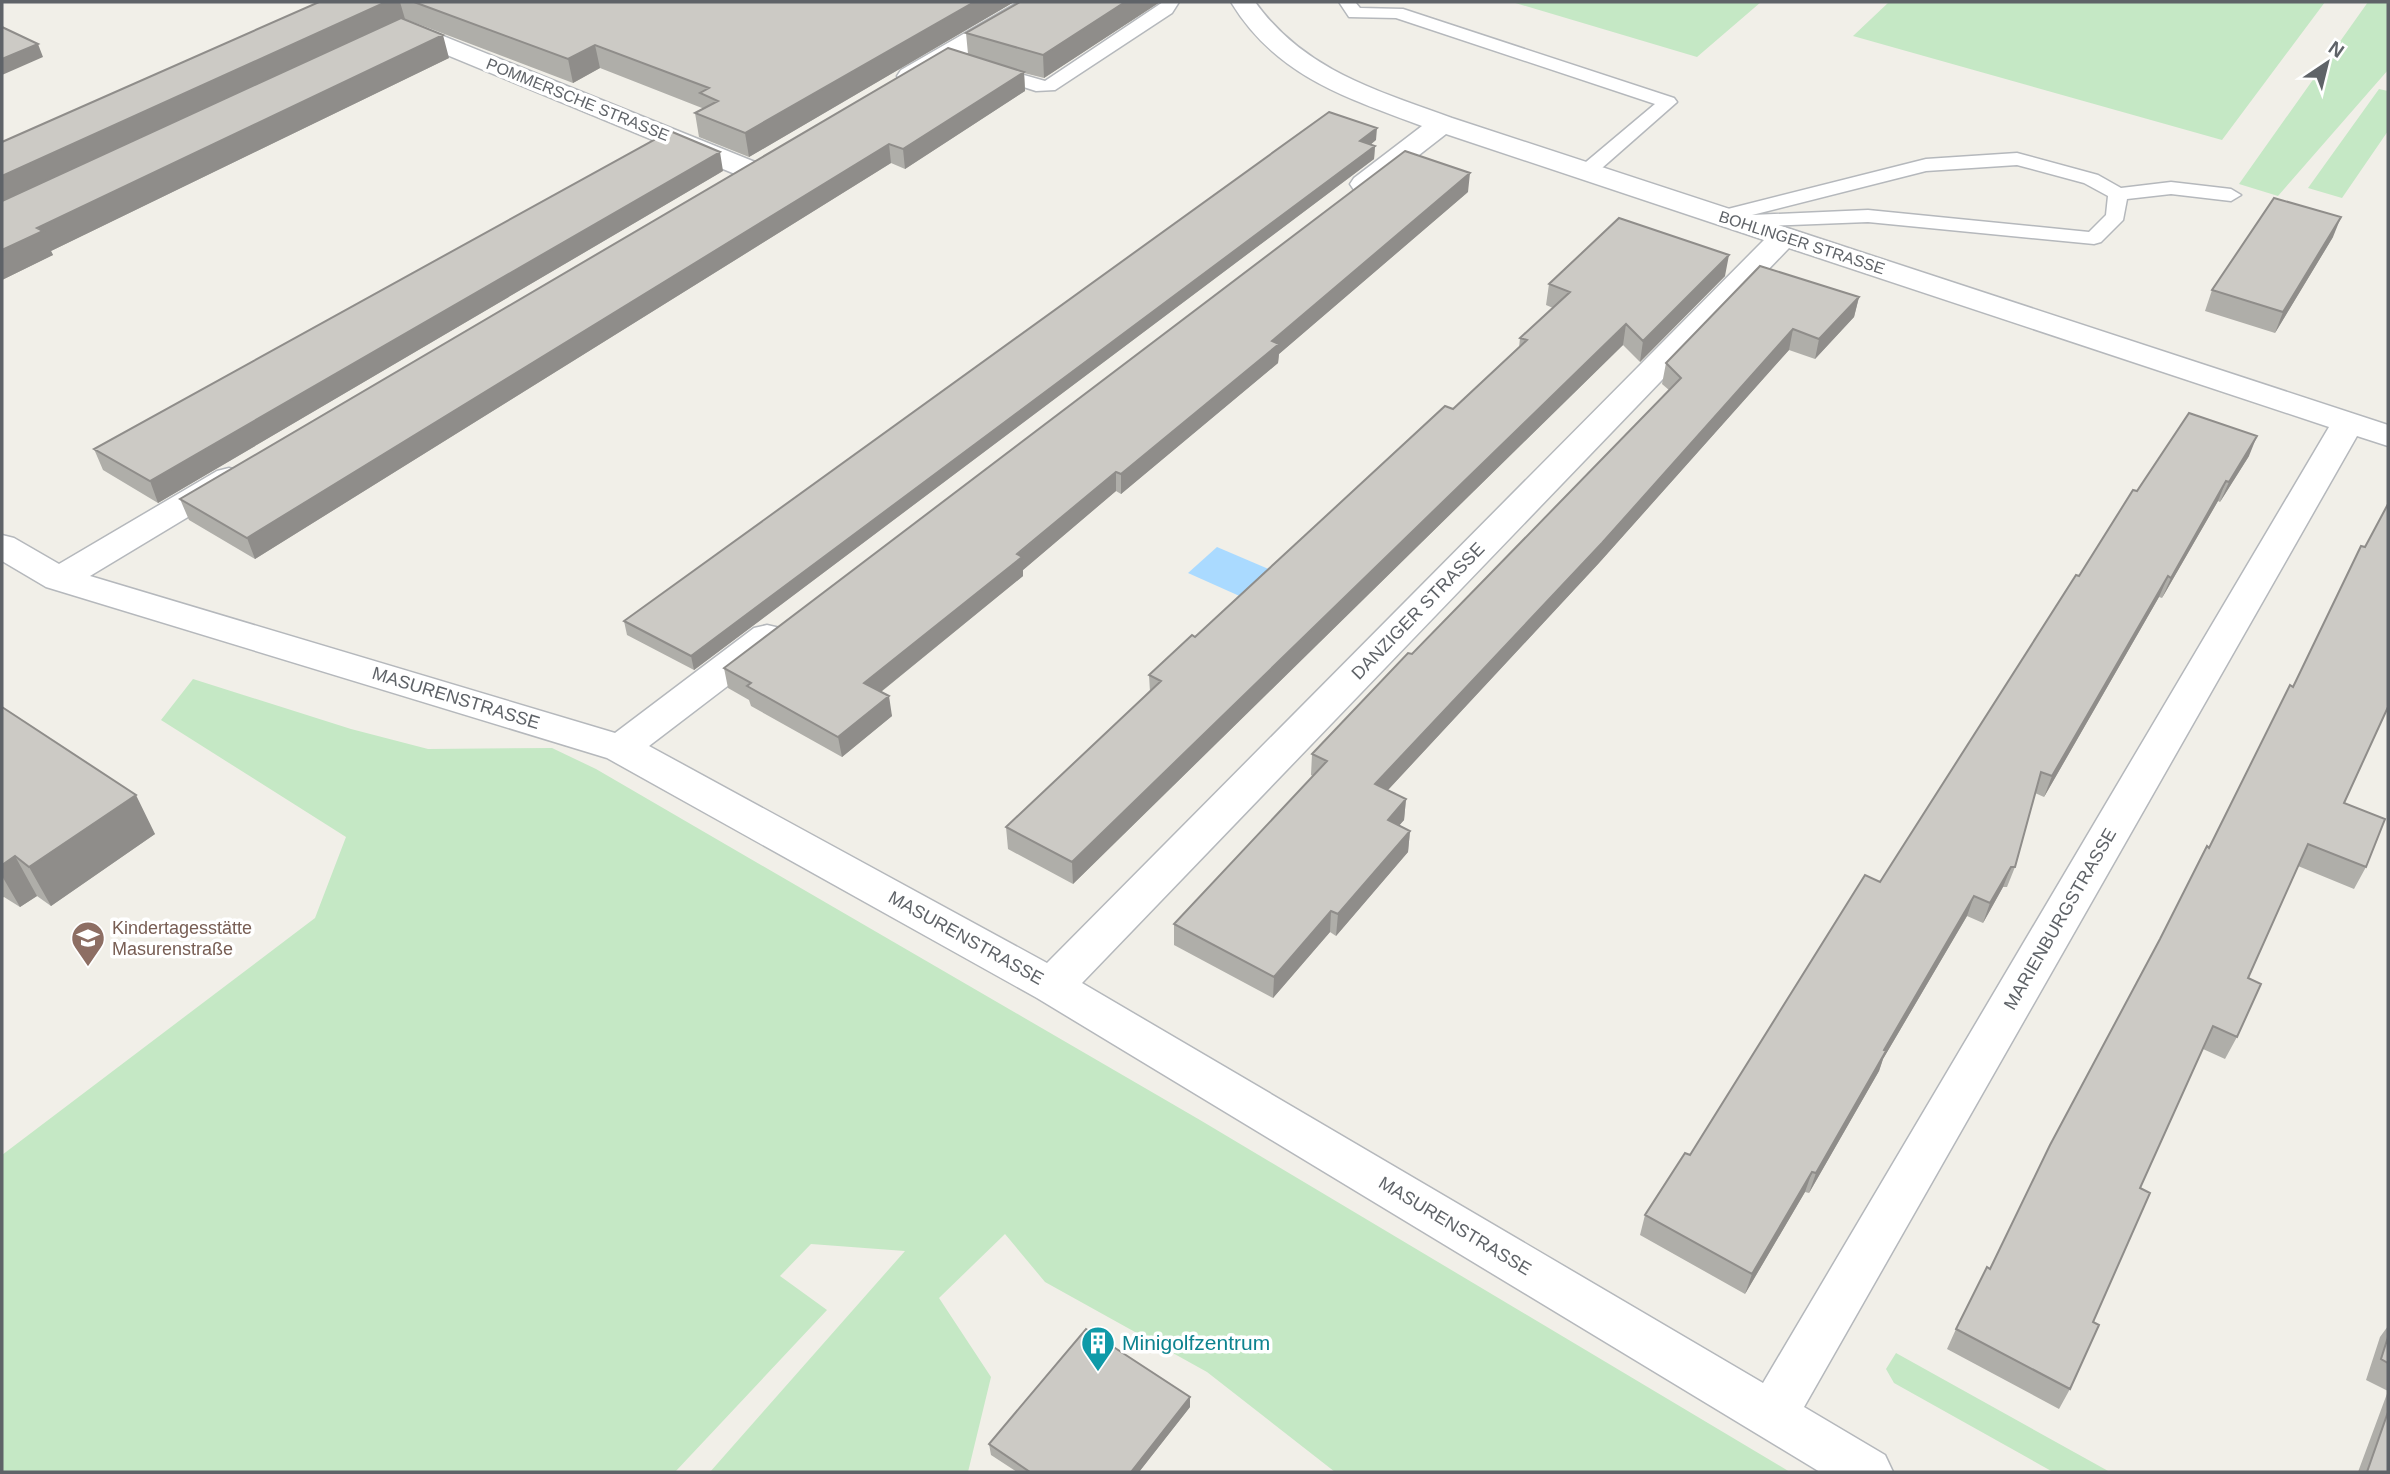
<svg xmlns="http://www.w3.org/2000/svg" width="2390" height="1474" font-family="Helvetica,sans-serif">
	<style>
		.green { fill: #c5e8c5 }
		.water { fill: #aadaff }
		.lines { fill: none; stroke-linecap: round; stroke-linejoin: round }
		.service-casing { stroke: #b5b8bc; stroke-width: 3 }
		.minor-casing { stroke: #b5b8bc; stroke-width: 3 }
		.service { fill: #fff; fill-rule: evenodd }
		.minor { fill: #fff; fill-rule: evenodd }
		.wall { fill: #afaea9 }
		.shaded-wall { fill: #8f8d8a }
		.building { fill: #cccac5; stroke: #8f8d8a; stroke-width: 2 }
		.labels { text-anchor: middle; stroke-width: 7; stroke-linejoin: round; paint-order: stroke }
		.far-street-label { font-size: 16px; fill: #5f6368; stroke: #fff }
		.street-label { font-size: 18px; fill: #5f6368; stroke: #fff }
		.education-label { font-size: 18px; fill: #785e54; stroke: #fff; text-anchor: start }
		.near-culture-label { font-size: 21px; fill: #0d838f; stroke: #fff; text-anchor: start }
	</style>
	<rect width="100%" height="100%" fill="#f1efe8"/>
	<path class="green" d="M1512 2H1761L1697 57Z
		M1889 2H2325L2222 140 1853 36Z
		M2368 2H2388V70L2278 196 2239 184Z
		M2379 89 2388 91V131L2342 198 2308 188Z
		M193 679 351 729 428 749 552 748 596 769 1200 1120 1790 1472H1335L1207 1372 1045 1282 1005 1234 939 1298 991 1377 968 1472H710L905 1251 811 1244 780 1276 827 1310 675 1472H2V1155L315 918 346 837 161 720Z
		M1896 1353 2110 1472H2111H2053L1894 1383 1886 1369Z"/>
	<path class="water" d="M1217 547 1273 571 1244 598 1188 573Z"/>
	<g class="lines">
		<g class="service-casing">
			<path id="service" d="M1163 2H1179L1172 13 1055 90 1036 91 986 75 983 71 992 66 1045 81Z
				M1339 2H1355L1360 8 1403 9 1674 98 1677 102 1594 175H1580L1577 171 1580 167 1655 104 1396 18 1349 17Z
				M2017 153 2098 175 2121 188 2171 182 2231 189 2241 195 2231 201 2171 194 2127 199 2123 220 2101 242 2094 244 1868 222 1738 227 1731 225 1728 221 1716 220 1713 216 1716 212 1926 159ZM2017 165 2084 183 2108 196 2106 215 2089 232 1868 210 1752 215 1926 171Z"/>
		</g>
		<g class="minor-casing">
			<path id="minor" d="M1019 2H1048L1045 7 919 82 910 84 901 82 897 76 901 70Z
				M1231 2H1255C1305 71 1376 90 1452 118L2388 425V446L2357 436 1804 1407 1885 1455 1893 1472H1820L1037 998 607 758 46 587 2 561V535L14 538 59 564 217 471 229 468 241 471 246 478 241 485 90 576 615 733 754 628 767 625 780 628 785 637 780 646 649 746 1047 963 1764 240 1446 134 1374 190 1364 192 1354 190 1350 184 1354 178 1422 126C1345 97 1276 76 1231 2ZM1789 248 2329 427 1763 1383 1082 983Z
				M406 21 760 164 764 170 760 176 750 178 740 176 406 38 397 41 388 38 384 33 388 28Z"/>
		</g>
		<use href="#service" class="service"/>
		<use href="#minor" class="minor"/>
	</g>
	<path class="wall" d="M319 2H1014L749 157 699 137 695 113 702 109V108L600 68 573 83 405 19H404L449 58 51 251 53 255 2 280V142Z
		M1160 2 1044 78 1024 73 1025 91 905 169 891 163 255 559 189 520 180 499 968 54 966 33Z
		M1376 140 1370 145 1375 146 1374 159 694 670 627 635 624 621Z
		M723 171 158 503 103 470 94 449Z
		M1468 192 1279 354 1278 363 1121 494 1116 491 1023 570V576L881 692 892 716 842 757 751 706 749 700 728 688 724 668Z
		M2333 237 2275 333 2205 311 2212 290Z
		M1725 276 1640 362 1623 345 1073 884 1008 849 1006 827 1150 692 1149 675 1195 637 1453 409 1519 348 1520 338 1553 308 1546 305 1549 284Z
		M1859 297 1854 317 1815 359 1789 350 1599 563 1388 790 1406 799 1404 820 1399 825 1410 831 1408 852 1336 936 1330 932 1273 998 1174 945V924L1313 776 1311 775 1312 754 1412 654 1669 390 1662 384 1666 363Z
		M2249 456 2220 502 2218 501 2162 598 2159 597 2044 797 2035 793 2015 867 2007 887H2003L1983 923 1967 916 1883 1059 1879 1071 1809 1193 1805 1192 1745 1294 1640 1235 1645 1215 1690 1155 1880 882 2079 576 2137 491Z
		M2293 687 2344 803 2366 867 2354 889 2298 866 2248 978 2237 1037 2225 1059 2203 1049 2140 1188 2070 1389 2059 1409 1947 1349 1956 1329 1990 1269Z
		M2 707 155 834 51 906 37 896 20 907 4 897 2 898Z
		M2388 1326V1472H2358L2388 1391 2366 1380 2380 1337Z
		M1190 1407 1139 1472H1017L991 1455 989 1444Z"/>
	<path class="shaded-wall" d="M386 2H400L405 19 2 204V176Z
		M974 2H1014L749 157 745 133Z
		M1125 2H1160L1044 78 1043 55Z
		M443 35 449 58 51 251 53 255 2 280V250L37 228Z
		M38 44 43 57 2 75V59Z
		M595 45 600 68 573 83 568 59Z
		M1024 72 1025 91 905 169 903 149Z
		M1377 128 1376 140 1359 154 1360 141Z
		M889 144 891 163 255 559 247 538Z
		M1375 146 1374 159 694 670 691 656Z
		M720 152 723 171 158 503 150 481Z
		M1470 173 1468 192 1279 354 1278 363 1121 494V474L1272 341Z
		M2341 217 2333 237 2275 333 2283 312Z
		M1729 255 1725 276 1640 362 1643 341Z
		M1859 297 1854 317 1815 359 1819 339Z
		M1626 324 1623 345 1073 884 1072 862Z
		M1793 329 1789 350 1599 563 1373 806 1375 784Z
		M2257 436 2249 456 2220 502 2229 482Z
		M1116 472V491L1023 570V576L867 703 864 683Z
		M2226 481 2218 501 2162 598 2171 578Z
		M2168 576 2159 597 2044 797 2052 776Z
		M889 696 892 716 842 757 838 737Z
		M136 795 155 834 51 906 29 867Z
		M1406 799 1404 820 1386 841 1388 820Z
		M1410 831 1408 852 1336 936 1338 914Z
		M15 856 37 896 20 907 2 876V865Z
		M2011 867 2003 887 1983 923 1990 903Z
		M1974 896 1967 916 1883 1059 1879 1071 1809 1193 1816 1173 1884 1050Z
		M1331 911 1330 932 1273 998 1274 977Z
		M1812 1172 1805 1192 1745 1294 1752 1274Z
		M1190 1397V1407L1139 1472H1131Z"/>
	<path class="building" d="M319 2H386L2 176V142Z
		M414 2H974L745 133 695 113 718 101 700 93 709 88 595 45 568 59Z
		M1020 2H1125L1043 55 966 33Z
		M401 18 443 35 37 228 43 231 2 250V201Z
		M2 27 38 44 2 59Z
		M948 48 1024 72 903 149 889 144 247 538 180 499Z
		M1329 112 1377 128 1360 141 1375 146 691 656 624 621Z
		M670 131 720 152 150 481 94 449Z
		M1405 151 1470 173 1272 341 1279 344 1121 474 1116 472 1017 554 1022 557 864 683 889 696 838 737 747 686 751 683 724 668Z
		M2274 198 2341 217 2283 312 2212 290Z
		M1619 218 1729 255 1643 341 1626 324 1072 862 1006 827 1161 681 1149 675 1192 635 1195 637 1445 406 1453 409 1527 340 1520 338 1570 292 1549 284Z
		M1760 266 1859 297 1819 339 1793 329 1602 543 1375 784 1406 799 1388 820 1410 831 1338 914 1331 911 1274 977 1174 924 1327 761 1312 754 1408 653 1412 654 1681 378 1666 363Z
		M2189 413 2257 436 2229 482 2226 481 2171 578 2168 576 2052 776 2041 772 2015 867H2011L1990 903 1974 896 1884 1050 1886 1051 1816 1173 1812 1172 1752 1274 1645 1215 1685 1153 1690 1155 1865 875 1880 882 2076 575 2079 576 2133 490 2137 491Z
		M2388 504V707L2344 803 2385 819 2366 867 2308 844 2248 978 2261 984 2237 1037 2213 1026 2140 1188 2150 1193 2093 1322 2099 1325 2070 1389 1956 1329 1987 1267 1990 1269 2050 1145 2160 939 2207 846 2209 848 2290 685 2293 687 2361 546 2365 547Z
		M2 707 136 795 29 867 15 856 2 865Z
		M1086 1329 1190 1397 1131 1472H1030L989 1444Z
		M2388 1337V1363L2381 1359Z
		M2388 1412V1472H2367Z"/>
	<defs>
		<g id="school-pin" transform="scale(1.75)"><path d="M0 17L-7.5 6A9.5 9.5 0 1 1 7.5 6Z" fill="#8d6e63" stroke="#fff"/><path d="M0-5L7-2L0 1L-7-2ZM-4 1L0 2.5L4 1V4Q0 6-4 4Z" fill="#fff"/></g>
		<g id="building-pin" transform="scale(1.75)"><path d="M0 17L-7.5 6A9.5 9.5 0 1 1 7.5 6Z" fill="#0f9aa8" stroke="#fff"/><path d="M-4-6H4V6H1V3H-1V6H-4ZM-2.5-4.3h1.7v1.8h-1.7ZM.8-4.3h1.7v1.8H.8ZM-2.5-1h1.7V.8h-1.7ZM.8-1h1.7V.8H.8Z" fill="#fff"/></g>
	</defs>
	<g fill-rule="evenodd">
		<use href="#school-pin" x="88" y="938"/>
		<use href="#building-pin" x="1098" y="1343"/>
	</g>
	<g class="labels">
		<g class="far-street-label">
			<text transform="translate(578 99) rotate(22)" y="6">POMMERSCHE STRASSE</text>
			<text transform="translate(1802 242) rotate(18)" y="6">BOHLINGER STRASSE</text>
		</g>
		<g class="street-label">
			<text transform="translate(1418 611) rotate(-46)" y="6">DANZIGER STRASSE</text>
			<text transform="translate(456 698) rotate(17)" y="6">MASURENSTRASSE</text>
			<text transform="translate(2060 919) rotate(-60)" y="6">MARIENBURGSTRASSE</text>
			<text transform="translate(966 938) rotate(29)" y="6">MASURENSTRASSE</text>
			<text transform="translate(1455 1226) rotate(31)" y="6">MASURENSTRASSE</text>
		</g>
		<g class="education-label">
			<text x="112" y="934">Kindertagesstätte<tspan x="112" dy="21">Masurenstraße</tspan></text>
		</g>
		<g class="near-culture-label">
			<text x="1122" y="1350">Minigolfzentrum</text>
		</g>
	</g>
	<rect width="2390" height="1474" fill="none" stroke="#5f6368" stroke-width="7"/>
	<g transform="translate(2327 63) rotate(35)" stroke="#ffffff" stroke-width="5" paint-order="stroke">
	<path d="M0-5L12 26L0 18L-12 26Z" fill="#5f6368"/>
	<text y="-10" font-size="19" font-weight="bold" text-anchor="middle" fill="#5f6368">N</text>
	</g>
</svg>
